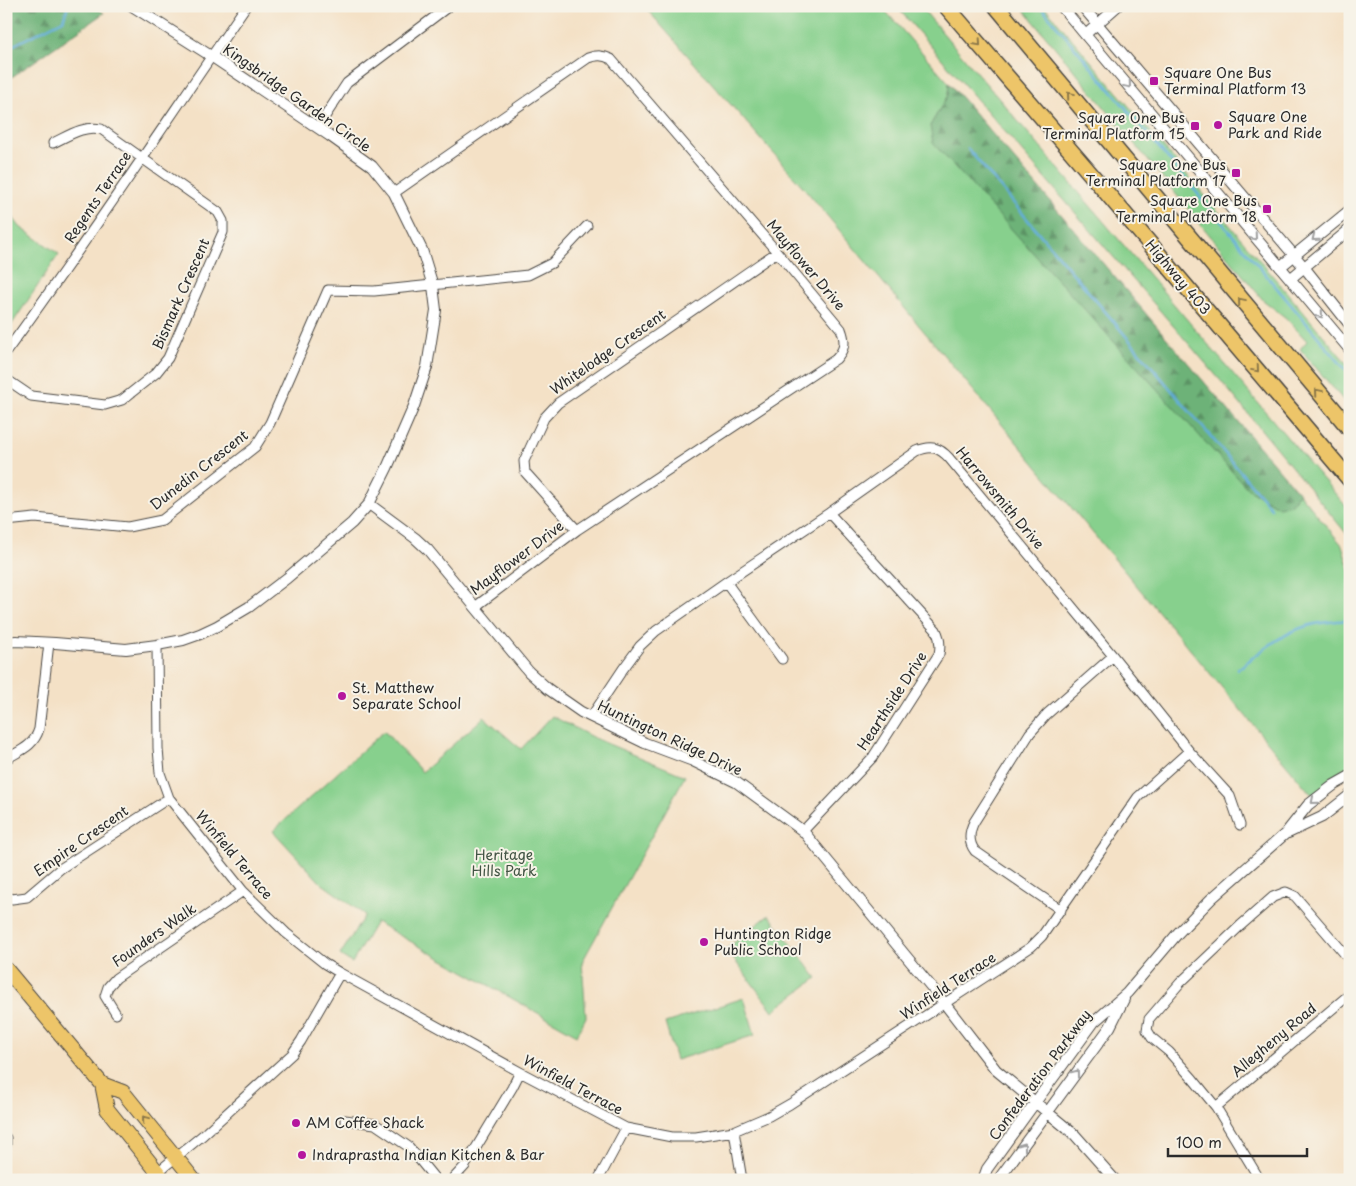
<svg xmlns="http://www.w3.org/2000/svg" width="1356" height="1186" font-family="'Playpen Sans',sans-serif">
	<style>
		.green { fill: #87d08d; stroke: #597e5c }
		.forest { fill: url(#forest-firs); stroke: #4c6e52 }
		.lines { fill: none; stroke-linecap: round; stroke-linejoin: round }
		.stream { stroke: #63aedc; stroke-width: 2.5 }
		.minor-casing { stroke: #494642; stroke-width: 11 }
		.tertiary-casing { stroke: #494642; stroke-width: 12 }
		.primary-casing { stroke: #494642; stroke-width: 16 }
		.motorway-casing { stroke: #494642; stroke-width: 18 }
		.minor { stroke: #fff; stroke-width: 9 }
		.tertiary { stroke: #fff; stroke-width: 10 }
		.primary { stroke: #edc569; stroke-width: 14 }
		.motorway { stroke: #edc569; stroke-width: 15 }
		.oneway { stroke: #8c784a }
		.oneway2 { stroke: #a0a0a0 }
		.poi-dot { fill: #b5179e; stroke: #f7f3e8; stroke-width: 2 }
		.labels { text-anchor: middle; stroke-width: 4; stroke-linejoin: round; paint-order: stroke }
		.poi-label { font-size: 14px; fill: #2b2b2b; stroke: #f7f3e8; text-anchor: start }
		.street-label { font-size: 14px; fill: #2b2b2b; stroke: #f7f3e8 }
		.park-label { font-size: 14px; fill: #425444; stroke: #f7f3e8 }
	</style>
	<defs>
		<pattern id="forest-firs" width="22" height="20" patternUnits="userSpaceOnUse" patternTransform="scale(1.25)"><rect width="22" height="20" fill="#6db278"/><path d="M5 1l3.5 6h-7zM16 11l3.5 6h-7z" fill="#5a9163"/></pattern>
	</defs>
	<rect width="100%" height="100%" fill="#f7f3e8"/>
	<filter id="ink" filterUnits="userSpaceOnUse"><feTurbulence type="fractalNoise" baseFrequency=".02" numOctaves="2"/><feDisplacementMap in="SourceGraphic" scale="10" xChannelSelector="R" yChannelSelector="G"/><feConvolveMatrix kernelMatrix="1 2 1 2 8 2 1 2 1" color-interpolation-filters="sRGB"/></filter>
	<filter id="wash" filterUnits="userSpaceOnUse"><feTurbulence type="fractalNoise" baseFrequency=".0096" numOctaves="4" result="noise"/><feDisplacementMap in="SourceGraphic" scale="20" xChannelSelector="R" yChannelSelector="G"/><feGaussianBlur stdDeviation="1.12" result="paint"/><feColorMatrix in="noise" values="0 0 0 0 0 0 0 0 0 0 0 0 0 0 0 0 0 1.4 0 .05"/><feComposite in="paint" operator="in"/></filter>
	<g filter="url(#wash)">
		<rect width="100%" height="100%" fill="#f4e1c6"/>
		<path class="green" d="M644 6H881L949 83 948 95 930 126 1291 504 1299 493 1342 545 1350 572V772L1319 794H1311L804 188Z
			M896 6H920L1350 511V538L1227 388Z
			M1021 6H1044L1350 367V408L1300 349 1307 341 1286 318 1263 300Z
			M6 208 20 227 59 254 6 333Z
			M552 716 594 738 685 776 582 962 586 1017 577 1035 376 922 352 963 340 955 365 915 321 883 273 831 384 731 422 772 484 717 521 749Z
			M769 915 817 978 773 1011 726 949Z
			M744 998 755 1035 676 1060 665 1023Z"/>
		<path class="forest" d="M15 6H94L104 13 6 81V14Z
			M949 83 1299 493 1291 504 1279 507 1248 489 933 143 930 126 948 95Z"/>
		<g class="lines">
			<path class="stream" d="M1040 6 1350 375
				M6 49 63 20 68 6
				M968 149 1271 508
				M1238 669C1259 653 1282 633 1307 626 1321 622 1336 621 1350 620"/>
		</g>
	</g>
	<g filter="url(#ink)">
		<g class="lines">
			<g class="minor-casing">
				<path id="minor" d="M1085 35 1118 6
					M318 127 347 83 449 6
					M394 193 588 58C597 55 603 55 611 59L777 252 841 329C846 342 845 349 836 359L577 530 475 607
					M6 352C89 239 166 122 246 6
					M6 379 31 396 105 405 122 400 156 373 168 358 223 232V221L218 212 101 129C84 125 68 136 53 143
					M6 521 35 518 128 527 162 520 255 447 270 423 328 290 374 291 528 275 552 263 587 226
					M577 530 525 472 524 461 544 418 558 403 777 252
					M726 582 782 659
					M157 645 158 748 160 773 169 798 243 891 286 933 325 964 340 973 520 1072 626 1128 672 1137H696L734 1131 769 1116 790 1104 1031 947 1042 936 1138 797 1189 751
					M591 717 623 669 640 646 656 631 726 582 829 513 917 451C931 445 939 447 949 458L1113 656 1189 751 1230 796 1240 825
					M6 759C21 750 34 746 39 729L49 643
					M803 831 873 757 939 654C941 645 940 638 936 630L829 513
					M6 896 12 899 27 897 60 869 169 798
					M1061 910 975 851C968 842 969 832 974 822L1030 733 1047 714 1113 656
					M116 1014 105 996 108 987 116 978 243 891
					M1216 1107 1350 994
					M345 1120 375 1124 409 1147 436 1180
					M734 1131 742 1180
					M6 1138V1145
					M148 1180 203 1135 292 1054 301 1041 340 973
					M452 1180 465 1166 512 1088 520 1072
					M598 1180 626 1128
					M908 1180 915 1179
					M1260 1180 1216 1107 1193 1079 1169 1052 1152 1038 1147 1030 1149 1019 1180 983 1240 926 1273 897 1286 892 1295 896 1350 960"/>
			</g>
			<g class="tertiary-casing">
				<path id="tertiary" d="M1061 6 1350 350
					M1082 6 1304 267 1350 325
					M1280 267 1350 210
					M1290 279 1350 229
					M369 504 415 538 428 550 529 672 548 689 581 712 645 743 693 761 736 782 803 831 938 995 996 1070 1075 1135 1115 1180
					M6 642 16 641 55 643 126 649 157 645 183 640 200 634 217 626 249 607 287 578 352 523 369 504 387 468 414 406 427 367 436 310 433 286 422 250 394 193 372 166 330 136 211 56 132 6
					M1288 833 1322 817 1350 795
					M983 1180 987 1169 1026 1115 1094 1022 1127 993 1178 933 1211 899 1285 834 1308 805 1334 785 1350 776
					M998 1180 1110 1027 1124 999"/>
			</g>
			<g class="primary-casing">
				<path id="primary" d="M6 969 102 1084 107 1109 164 1180
					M102 1084 123 1092 194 1180"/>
			</g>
			<g class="motorway-casing">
				<path id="motorway" d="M946 6 1089 172 1350 480
					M996 6 1350 429"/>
			</g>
			<use href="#minor" class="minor"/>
			<use href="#tertiary" class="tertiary"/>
			<use href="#primary" class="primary"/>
			<use href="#motorway" class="motorway"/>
		</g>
		<defs><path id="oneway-chevron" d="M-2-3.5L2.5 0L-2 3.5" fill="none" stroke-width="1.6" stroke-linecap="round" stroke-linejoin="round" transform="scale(1.25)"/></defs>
		<g class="oneway">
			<use href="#oneway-chevron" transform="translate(978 43) rotate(49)"/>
			<use href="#oneway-chevron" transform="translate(1070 95) rotate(-130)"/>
			<use href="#oneway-chevron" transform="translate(1241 301) rotate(-130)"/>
			<use href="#oneway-chevron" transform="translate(1256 369) rotate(50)"/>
			<use href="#oneway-chevron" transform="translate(1318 392) rotate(-130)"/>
			<use href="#oneway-chevron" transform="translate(145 1119) rotate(-129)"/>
		</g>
		<g class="oneway2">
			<use href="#oneway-chevron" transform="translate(1128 85) rotate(50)"/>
			<use href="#oneway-chevron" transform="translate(1254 237) rotate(50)"/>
			<use href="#oneway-chevron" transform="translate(1315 238) rotate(141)"/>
			<use href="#oneway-chevron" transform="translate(1320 315) rotate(50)"/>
			<use href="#oneway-chevron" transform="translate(1314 801) rotate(140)"/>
			<use href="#oneway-chevron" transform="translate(1076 1073) rotate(-53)"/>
			<use href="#oneway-chevron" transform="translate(1023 1146) rotate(-54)"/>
		</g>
	</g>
	<g class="poi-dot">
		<rect x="1149" y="76" width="10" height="10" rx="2.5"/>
		<circle cx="1218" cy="125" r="5"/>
		<rect x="1190" y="121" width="10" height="10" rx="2.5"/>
		<rect x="1231" y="168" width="10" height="10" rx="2.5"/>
		<rect x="1262" y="204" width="10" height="10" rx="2.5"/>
		<circle cx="342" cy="696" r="5"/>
		<circle cx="704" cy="942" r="5"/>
		<circle cx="296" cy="1123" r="5"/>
		<circle cx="302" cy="1155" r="5"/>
	</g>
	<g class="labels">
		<g class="poi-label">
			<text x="1164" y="78">Square One Bus<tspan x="1164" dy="16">Terminal Platform 13</tspan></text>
			<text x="1228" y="122">Square One<tspan x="1228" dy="16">Park and Ride</tspan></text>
			<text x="1185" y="123" text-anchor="end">Square One Bus<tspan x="1185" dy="16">Terminal Platform 15</tspan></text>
			<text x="1226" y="170" text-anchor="end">Square One Bus<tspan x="1226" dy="16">Terminal Platform 17</tspan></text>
			<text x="1257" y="206" text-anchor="end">Square One Bus<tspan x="1257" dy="16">Terminal Platform 18</tspan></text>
			<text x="352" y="693">St. Matthew<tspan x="352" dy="16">Separate School</tspan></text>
			<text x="714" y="939">Huntington Ridge<tspan x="714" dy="16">Public School</tspan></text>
			<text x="306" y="1128">AM Coffee Shack</text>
			<text x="312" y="1160">Indraprastha Indian Kitchen &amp; Bar</text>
		</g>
		<g class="street-label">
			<text transform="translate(297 98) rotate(35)" y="5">Kingsbridge Garden Circle</text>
			<text transform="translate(98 197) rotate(-56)" y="5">Regents Terrace</text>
			<text transform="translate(806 265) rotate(50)" y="5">Mayflower Drive</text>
			<text transform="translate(1178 277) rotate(50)" y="5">Highway 403</text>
			<text transform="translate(181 294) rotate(-66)" y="5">Bismark Crescent</text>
			<text transform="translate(608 352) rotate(-35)" y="5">Whitelodge Crescent</text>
			<text transform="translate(199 470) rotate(-38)" y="5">Dunedin Crescent</text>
			<text transform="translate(1000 498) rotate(50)" y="5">Harrowsmith Drive</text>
			<text transform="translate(517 558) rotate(-37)" y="5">Mayflower Drive</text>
			<text transform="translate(892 701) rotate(-57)" y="5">Hearthside Drive</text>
			<text transform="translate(670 738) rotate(25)" y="5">Huntington Ridge Drive</text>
			<text transform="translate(81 841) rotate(-35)" y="5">Empire Crescent</text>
			<text transform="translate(234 855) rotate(50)" y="5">Winfield Terrace</text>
			<text transform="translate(154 935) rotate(-35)" y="5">Founders Walk</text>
			<text transform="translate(948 986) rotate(-33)" y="5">Winfield Terrace</text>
			<text transform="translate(1274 1040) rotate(-40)" y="5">Allegheny Road</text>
			<text transform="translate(1040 1075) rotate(-53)" y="5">Confederation Parkway</text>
			<text transform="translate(573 1085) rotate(28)" y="5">Winfield Terrace</text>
		</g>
		<g class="park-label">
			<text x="504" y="860">Heritage<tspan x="504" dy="16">Hills Park</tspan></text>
		</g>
	</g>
	<rect width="1356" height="1186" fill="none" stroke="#f7f3e8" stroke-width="25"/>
	<path d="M1168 1148v8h139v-8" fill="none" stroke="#2b2b2b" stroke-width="2.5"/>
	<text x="1176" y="1148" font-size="15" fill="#2b2b2b" stroke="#f7f3e8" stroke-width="4" paint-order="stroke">100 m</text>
</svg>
